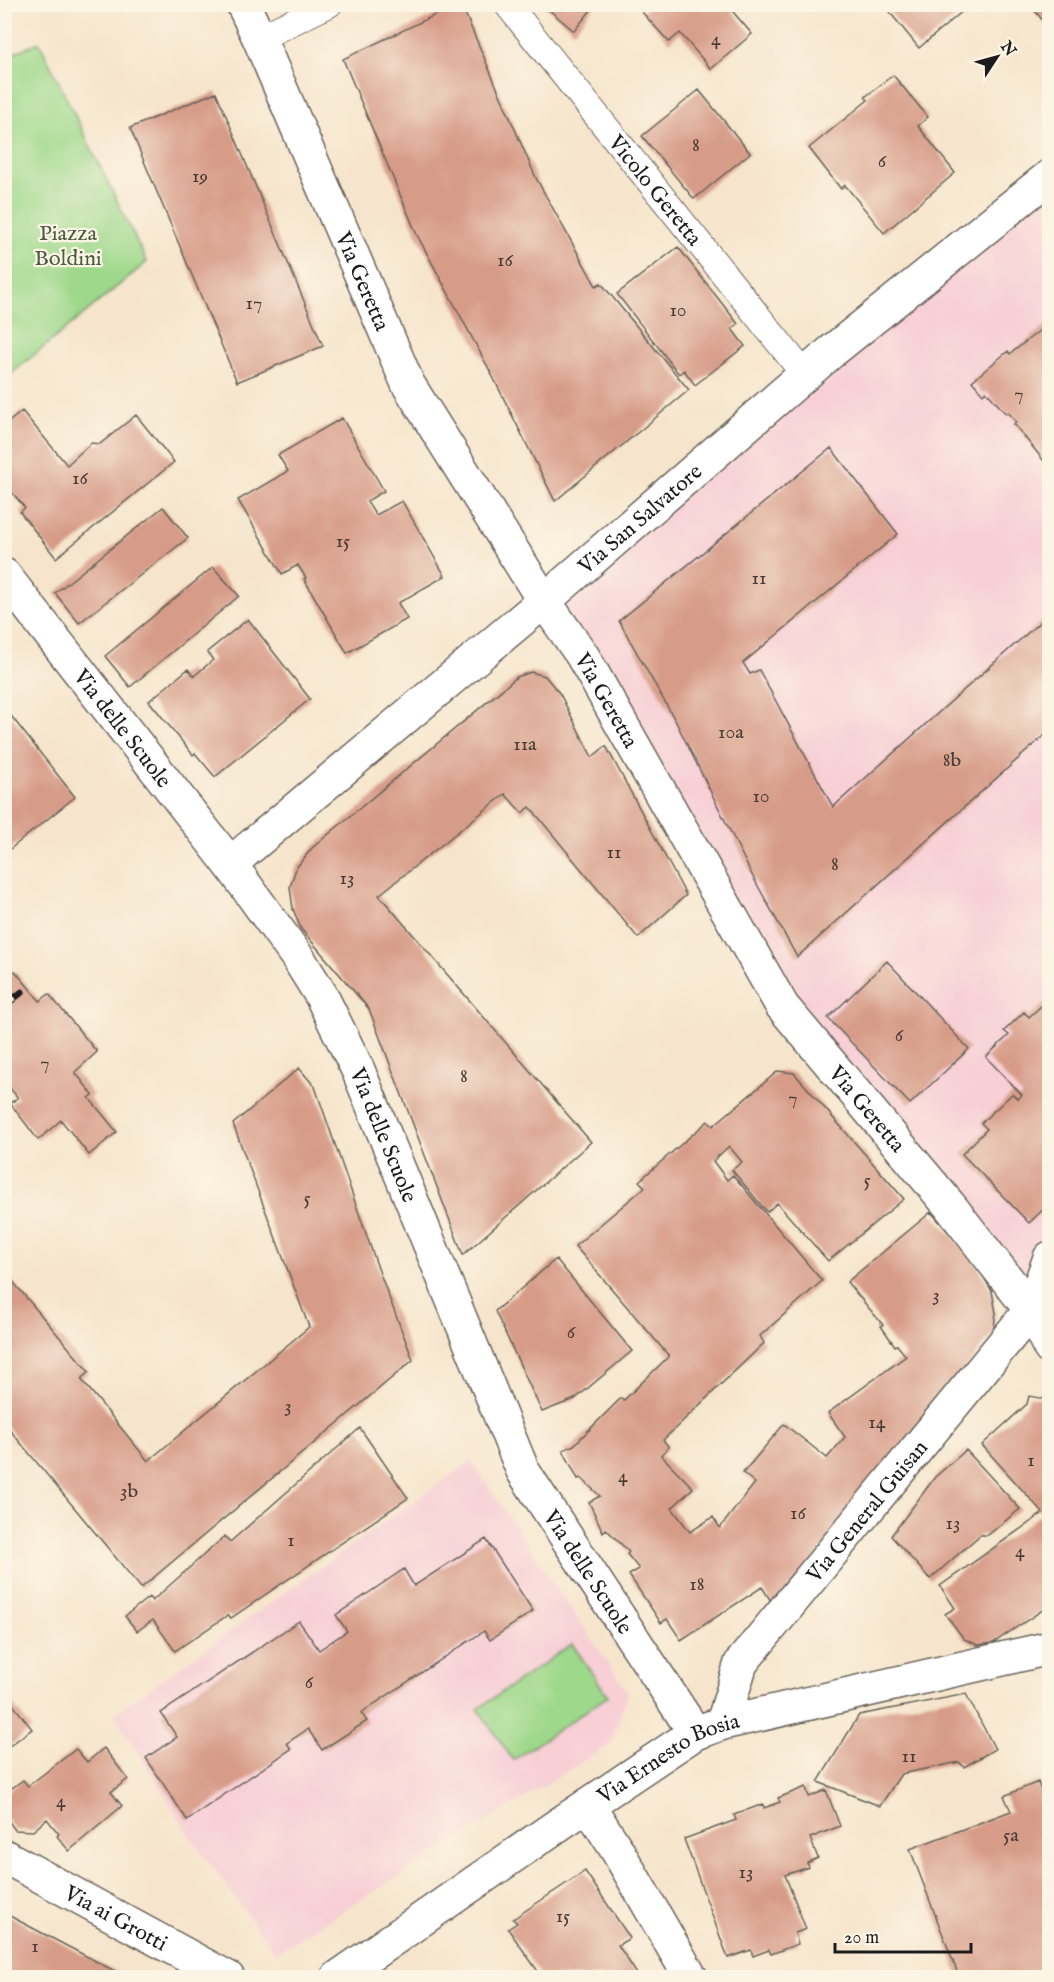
<svg xmlns="http://www.w3.org/2000/svg" width="1054" height="1982" font-family="'IM FELL English',serif">
	<style>
		.built { fill: #f7cfd5 }
		.green { fill: #9ed88b; stroke: #5d7a54; stroke-width: 1.5 }
		.building { fill: #d79c88 }
		.lines { fill: none; stroke-linecap: round; stroke-linejoin: round }
		.service-casing { stroke: #68625a; stroke-width: 28 }
		.pedestrian-casing { stroke: #68625a; stroke-width: 36 }
		.minor-casing { stroke: #68625a; stroke-width: 36 }
		.tertiary-casing { stroke: #68625a; stroke-width: 36 }
		.service { stroke: #fff; stroke-width: 26 }
		.pedestrian { stroke: #fff; stroke-width: 33 }
		.minor { stroke: #fff; stroke-width: 33 }
		.tertiary { stroke: #fff; stroke-width: 33 }
		.rail-casing { stroke: #1c1c1c; stroke-width: 7 }
		.rail { stroke: #fcf5e5; stroke-width: 4.5; stroke-dasharray: 14; stroke-linecap: butt }
		.labels { text-anchor: middle; stroke-width: 4.5; stroke-linejoin: round; paint-order: stroke }
		.number-label { font-size: 20px; fill: #4b3c37 }
		.street-label { font-size: 22px; fill: #1c1c1c; stroke: #fcf5e5 }
		.park-label { font-size: 22px; fill: #4a5e43; stroke: #fcf5e5 }
	</style>
	<rect width="100%" height="100%" fill="#fcf5e5"/>
	<filter id="ink" filterUnits="userSpaceOnUse"><feTurbulence type="fractalNoise" baseFrequency=".0167" numOctaves="2"/><feDisplacementMap in="SourceGraphic" scale="12" xChannelSelector="R" yChannelSelector="G"/><feConvolveMatrix kernelMatrix="1 2 1 2 8 2 1 2 1" color-interpolation-filters="sRGB"/></filter>
	<filter id="wash" filterUnits="userSpaceOnUse"><feTurbulence type="fractalNoise" baseFrequency=".008" numOctaves="4" result="noise"/><feDisplacementMap in="SourceGraphic" scale="24" xChannelSelector="R" yChannelSelector="G"/><feGaussianBlur stdDeviation="1.35" result="paint"/><feColorMatrix in="noise" values="0 0 0 0 0 0 0 0 0 0 0 0 0 0 0 0 0 1.4 0 .05"/><feComposite in="paint" operator="in"/></filter>
	<g filter="url(#wash)">
		<rect width="100%" height="100%" fill="#f6e5cc"/>
		<path class="built" d="M1049 176V1348L782 1006 544 601Z
			M471 1461 628 1693 611 1744 275 1953 192 1839 114 1714Z"/>
		<path class="green" d="M39 42 147 262 5 379V57Z
			M572 1644 608 1696 513 1760 478 1709Z"/>
		<g id="blocks">
			<path class="building" d="M458 4H461L536 178 596 286 601 283 689 390 555 501 490 371 417 235 343 59Z
				M542 4H596L574 31Z
				M883 4H971L919 48Z
				M1029 4H1050V29Z
				M651 5H727L752 34 711 69 680 33 669 42 642 12Z
				M893 75 928 117 918 126 955 173 884 233 845 185 841 189 809 148 868 100 865 97Z
				M699 90 750 153 694 199 642 136Z
				M216 92 323 346 237 382 130 128Z
				M678 247 738 324 732 329 745 346 695 385 684 370 679 374 617 294Z
				M1050 322V463L1046 458 1044 461 1014 424 1016 422 1008 412 1006 414 986 391 983 394 972 381 1008 351 1010 354Z
				M22 411 67 465 91 443 100 444 136 415 174 462 56 558 20 512 25 508 10 490 4 494V426Z
				M342 418 384 491 367 501 376 515 402 501 445 576 398 603 407 619 347 653 304 579 306 578 298 565 282 574 238 500 288 471 278 455Z
				M831 448 898 534 743 663 750 674 759 670 833 807 1050 613V734L1048 732 797 957 753 877 675 720 619 621Z
				M163 507 188 538 79 623 55 593Z
				M213 567 239 596 130 687 105 656Z
				M248 619 310 699 215 777 195 753 193 755 149 701 188 669 194 676 213 660 207 652Z
				M531 672 545 676 560 694 592 757 606 746 686 895 638 938 530 807 522 813 505 794 379 895 591 1142 463 1255 369 1009 301 929 293 909 290 887 296 868 312 848 517 677Z
				M4 707 75 797 4 854Z
				M887 961 969 1049 910 1104 828 1018Z
				M15 971 40 1001 49 994 97 1052 75 1072 93 1095 89 1098 117 1132 89 1155 61 1120 38 1140 10 1103 18 1098 4 1081V979Z
				M1050 998V1203L1029 1223 962 1154 987 1129 981 1123 1012 1094 1018 1099 1022 1095 986 1057 1009 1035 1004 1031 1024 1012 1029 1017Z
				M299 1068 315 1087 379 1271 413 1360 141 1588 4 1423V1271L89 1372 81 1379 148 1461 309 1327 233 1124Z
				M778 1071 794 1073 904 1199 828 1261 777 1203 767 1212 732 1170 742 1162 729 1146 713 1161 727 1180 733 1175 822 1281 760 1336 764 1343 663 1440 669 1447 661 1455 693 1488 672 1508 690 1532 713 1517 720 1528 755 1483 743 1473 784 1424 827 1458 845 1437 828 1413 906 1356 897 1345 895 1346 881 1326 883 1325 847 1282 931 1212 976 1264 992 1291 996 1313 993 1333 776 1609 762 1587 681 1640 667 1619 661 1623 629 1575 639 1569 627 1554 629 1552 606 1529 603 1532 589 1502 600 1496 581 1478 578 1479 563 1450 574 1445 621 1398 624 1400 669 1356 575 1246 645 1187 639 1181 708 1121 713 1126Z
				M556 1259 632 1351 575 1399 542 1412 495 1311Z
				M1029 1396 1046 1399 1043 1408 1050 1421V1605L993 1643 978 1645 964 1639 945 1614 955 1608 940 1586 1043 1513 982 1445 1027 1404Z
				M360 1428 408 1498 231 1618 228 1615 175 1651 153 1620 137 1631 125 1616 149 1597 152 1601 225 1536 230 1542Z
				M966 1450 1020 1509 988 1535H980L930 1579 891 1536 935 1477Z
				M486 1539 533 1611 490 1640 484 1631 361 1713 367 1721 322 1750 308 1729 287 1743 291 1749 187 1820 146 1758 177 1737 161 1713 299 1621 319 1650 347 1631 336 1615 404 1569 414 1586Z
				M4 1693 32 1729 4 1750Z
				M966 1694 995 1749 964 1767 959 1762 901 1774 880 1806 818 1782 859 1715Z
				M104 1748 128 1779 111 1792 122 1806 69 1851 57 1836 59 1834 47 1819 33 1831 15 1830 4 1815V1794L23 1780 28 1786 76 1749 87 1762Z
				M1038 1782 1042 1793 1050 1791V1977H959L910 1849 1011 1811 1004 1796Z
				M806 1787 809 1797 826 1790 840 1826 810 1838 818 1858 807 1863 809 1867 785 1875 806 1929 795 1933 798 1944 771 1954 769 1950 753 1956 751 1950 728 1958 684 1839 736 1820 734 1815 763 1804 764 1808 780 1802 778 1798Z
				M585 1871 630 1938 618 1945 639 1977H542L508 1929 517 1923 513 1919Z
				M4 1913 126 1977H4Z"/>
		</g>
	</g>
	<g filter="url(#ink)">
		<use href="#blocks" fill-opacity="0" stroke="#68625a" stroke-width="1.5"/>
		<g class="lines">
			<g class="service-casing">
				<g id="service">
					<path id="s1" d="M507 4 805 375"/>
					<path d="M259 38 329 4"/>
				</g>
			</g>
			<g class="pedestrian-casing">
				<g id="pedestrian">
					<path id="s2" d="M723 1723 741 1663 1031 1310"/>
				</g>
			</g>
			<g class="minor-casing">
				<g id="minor">
					<path id="s3" d="M243 4 259 38 408 384 544 601 582 655 782 1006 950 1206 1031 1310 1050 1348"/>
					<path id="s4" d="M4 575 230 864 298 958 321 995 358 1070 523 1471 695 1733"/>
					<path id="s5" d="M230 864 544 601 831 352 1050 176"/>
					<path d="M1031 1310 1050 1258"/>
					<path d="M588 1805 617 1850 691 1978"/>
					<path id="s6" d="M4 1856 228 1978"/>
				</g>
			</g>
			<g class="tertiary-casing">
				<g id="tertiary">
					<path id="s7" d="M337 1978 558 1825 695 1733 723 1723 1050 1648"/>
				</g>
			</g>
			<use href="#service" class="service"/>
			<use href="#pedestrian" class="pedestrian"/>
			<use href="#minor" class="minor"/>
			<use href="#tertiary" class="tertiary"/>
			<g class="rail-casing">
				<path id="rail" d="M4 1006 22 992"/>
			</g>
			<use href="#rail" class="rail"/>
		</g>
	</g>
	<g class="labels">
		<g class="number-label">
			<text x="716" y="45">4</text>
			<text x="696" y="151">8</text>
			<text x="882" y="167">6</text>
			<text x="200" y="182">19</text>
			<text x="505" y="266">16</text>
			<text x="254" y="309">17</text>
			<text x="678" y="316">10</text>
			<text x="1019" y="400">7</text>
			<text x="80" y="484">16</text>
			<text x="343" y="547">15</text>
			<text x="759" y="584">11</text>
			<text x="731" y="738">10a</text>
			<text x="525" y="750">11a</text>
			<text x="952" y="766">8b</text>
			<text x="761" y="802">10</text>
			<text x="614" y="858">11</text>
			<text x="835" y="870">8</text>
			<text x="347" y="884">13</text>
			<text x="899" y="1041">6</text>
			<text x="45" y="1069">7</text>
			<text x="464" y="1082">8</text>
			<text x="793" y="1104">7</text>
			<text x="867" y="1186">5</text>
			<text x="307" y="1204">5</text>
			<text x="936" y="1301">3</text>
			<text x="571" y="1338">6</text>
			<text x="288" y="1412">3</text>
			<text x="877" y="1428">14</text>
			<text x="1031" y="1466">1</text>
			<text x="623" y="1482">4</text>
			<text x="129" y="1497">3b</text>
			<text x="798" y="1519">16</text>
			<text x="953" y="1529">13</text>
			<text x="291" y="1546">1</text>
			<text x="1020" y="1557">4</text>
			<text x="697" y="1590">18</text>
			<text x="309" y="1688">6</text>
			<text x="909" y="1762">11</text>
			<text x="61" y="1807">4</text>
			<text x="1011" y="1841">5a</text>
			<text x="746" y="1878">13</text>
			<text x="563" y="1922">15</text>
			<text x="35" y="1952">1</text>
		</g>
		<g class="street-label">
			<text dy="8" stroke="none"><textPath href="#s1" startOffset="238">Vicolo Geretta</textPath></text>
			<text dy="8" stroke="none"><textPath href="#s3" startOffset="302">Via Geretta</textPath></text>
			<text dy="8" stroke="none"><textPath href="#s5" startOffset="536">Via San Salvatore</textPath></text>
			<text dy="8" stroke="none"><textPath href="#s3" startOffset="788">Via Geretta</textPath></text>
			<text dy="8" stroke="none"><textPath href="#s4" startOffset="194">Via delle Scuole</textPath></text>
			<text dy="8" stroke="none"><textPath href="#s3" startOffset="1274">Via Geretta</textPath></text>
			<text dy="8" stroke="none"><textPath href="#s4" startOffset="680">Via delle Scuole</textPath></text>
			<text dy="8" stroke="none"><textPath href="#s2" startOffset="260">Via General Guisan</textPath></text>
			<text dy="8" stroke="none"><textPath href="#s4" startOffset="1164">Via delle Scuole</textPath></text>
			<text dy="8" stroke="none"><textPath href="#s7" startOffset="399">Via Ernesto Bosia</textPath></text>
			<text dy="8" stroke="none"><textPath href="#s6" startOffset="128">Via ai Grotti</textPath></text>
		</g>
		<g class="park-label">
			<text x="68" y="240">Piazza<tspan x="68" dy="25">Boldini</tspan></text>
		</g>
	</g>
	<rect width="1054" height="1982" fill="none" stroke="#fcf5e5" stroke-width="24"/>
	<g transform="translate(997 57) rotate(54)" stroke="#fcf5e5" stroke-width="4.5" paint-order="stroke">
	<path d="M0-4.5L10 22L0 15L-10 22Z" fill="#1c1c1c"/>
	<text y="-9" font-size="16" font-weight="bold" text-anchor="middle" fill="#1c1c1c">N</text>
	</g>
	<path d="M835 1943v9h136v-9" fill="none" stroke="#1c1c1c" stroke-width="3"/>
	<text x="844" y="1943" font-size="18" fill="#1c1c1c" stroke="#fcf5e5" stroke-width="4.5" paint-order="stroke">20 m</text>
</svg>
